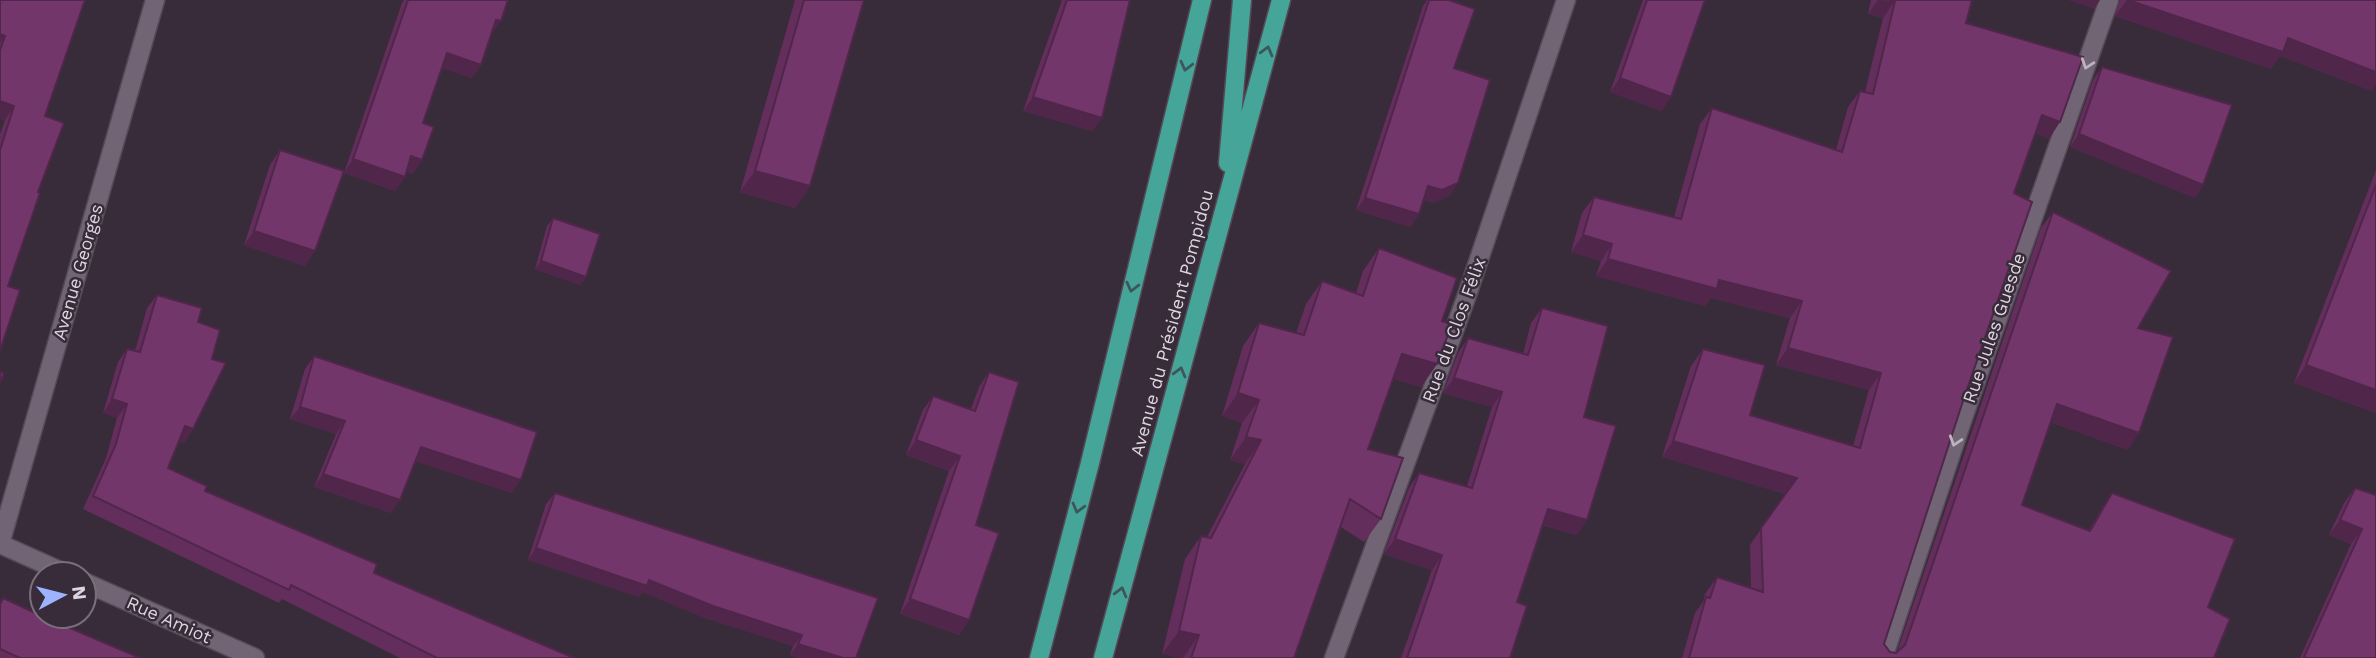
<svg xmlns="http://www.w3.org/2000/svg" width="2376" height="658" font-family="'Work Sans',sans-serif">
	<style>
		.lines { fill: none; stroke-linecap: round; stroke-linejoin: round }
		.street-casing { stroke: #544a56; stroke-width: 21 }
		.primary-casing { stroke: #544a56; stroke-width: 21 }
		.street { stroke: #716474; stroke-width: 18 }
		.primary { stroke: #46a599; stroke-width: 18 }
		.wall { fill: #632e5b }
		.shaded-wall { fill: #50264a }
		.building { fill: #73366a; stroke: #50264a; stroke-width: 2 }
		.oneway { stroke: #3d565c }
		.oneway2 { stroke: #bdb3be }
		.labels { text-anchor: middle; stroke-width: 5; stroke-linejoin: round; paint-order: stroke }
		.street-label { font-size: 18px; fill: #ddd5de; stroke: #382c3b }
	</style>
	<rect width="100%" height="100%" fill="#382c3b"/>
	<g class="lines">
		<g class="street-casing">
			<path id="street" d="M0 544 155 0
				M0 544 67 574
				M84 582 255 658
				M1334 658 1466 298 1566 0
				M1883 658 1962 421 2109 0"/>
		</g>
		<g class="primary-casing">
			<path id="primary" d="M1228 163 1242 0
				M1039 658 1090 463 1202 0
				M1103 658 1281 0"/>
		</g>
		<use href="#street" class="street"/>
		<use href="#primary" class="primary"/>
	</g>
	<path class="wall" d="M0 0 45 116 38 192 8 286 0 351V134L5 120 0 119Z
		M404 0H508L491 34 481 65 472 78 442 68 423 123 413 174 406 171 405 177 395 191 344 173 402 3Z
		M795 0H864L810 186 795 208 740 192Z
		M1062 0H1130L1102 118 1092 131 1023 111Z
		M1427 0H1449L1454 68 1458 183 1449 196 1433 203 1424 200 1419 214 1410 227 1356 210 1423 6Z
		M1643 0H1705L1662 111 1610 92Z
		M1871 0H1972L1966 23 2049 139 2035 133 2014 193 1963 401 1884 644 1890 652H1897L2041 228 2053 212 2138 328 2128 450 2050 422 2022 505 2089 530 2101 510 2112 493 2208 607 2214 658H1682L1695 613 1703 602 1705 594 1717 577 1751 588 1750 545 1785 494 1662 457 1691 366 1703 349 1750 415 1853 446 1869 390 1776 365 1790 318 1711 298 1705 306 1596 276 1601 261 1571 252 1582 213 1594 197 1674 217 1700 124 1712 108 1836 150 1848 107 1860 91 1865 92 1883 18 1868 14Z
		M2120 0H2376L2372 91 2280 56 2271 69 2115 16Z
		M2102 67 2203 185 2195 198 2070 147 2093 80Z
		M280 150 305 266 244 245 270 165Z
		M2376 170V413L2294 383Z
		M553 218 586 277 580 285 535 269 547 226Z
		M1379 248 1442 321 1437 364 1421 387 1393 379 1368 449 1381 519 1364 542 1341 527 1294 658H1182L1162 654 1185 559 1201 536 1207 537 1245 464 1230 460 1242 423 1222 416 1243 346 1259 323 1296 333 1306 304 1322 281 1356 293 1363 271Z
		M157 295 198 322 193 429 184 443 179 441 168 468 205 491 374 573 574 658H400L282 599 279 603 83 509 106 458 117 418 103 413 118 362 127 349 135 351 147 308Z
		M1542 308 1584 417 1587 520 1577 535 1542 525 1517 602 1510 658H1401L1432 570 1384 554 1409 488 1419 473 1467 486 1492 407 1443 393 1458 353 1468 338 1523 354 1531 323Z
		M314 356 512 493 415 461 391 513 314 487 336 434 290 419 305 369Z
		M989 372 976 525 969 620 959 635 900 614 949 471 906 455 923 410 933 396 971 409 979 387Z
		M2355 488 2376 495V658H2300L2351 544 2329 535 2344 503Z
		M555 493 856 658H798L790 655 793 646 705 618 642 592 639 597 528 560 546 504Z
		M3 598 140 658H0V602Z"/>
	<path class="shaded-wall" d="M1878 0 1895 1 1883 18 1868 14Z
		M2068 0H2100L2094 9Z
		M2127 0 2288 38 2376 72V85L2372 91 2280 56 2271 69 2115 16Z
		M496 20 501 21 492 34 486 33Z
		M0 34 5 36 0 43Z
		M447 53 481 65 472 78 437 67Z
		M1620 78 1671 97 1662 111 1610 92Z
		M1033 97 1102 118 1092 131 1023 111Z
		M0 101 14 106 5 120 0 119Z
		M2042 115 2060 122 2049 139 2030 132Z
		M2079 134 2203 185 2195 198 2070 147Z
		M411 156 422 160 413 174 402 170Z
		M353 159 405 177 395 191 344 173Z
		M755 171 810 186 795 208 740 192Z
		M1458 183 1449 196 1433 203 1419 198 1428 186Z
		M1365 198 1419 214 1410 227 1356 210Z
		M254 231 315 251 305 266 244 245Z
		M1583 235 1612 244 1601 261 1571 252Z
		M1608 259 1719 280 1802 301 1790 318 1711 298 1705 306 1596 276Z
		M541 261 586 277 580 285 535 269Z
		M1788 348 1881 373 1869 390 1776 365Z
		M1402 354 1437 364 1421 387 1386 377Z
		M2306 365 2376 390V413L2294 383Z
		M1454 378 1502 392 1492 407 1443 393Z
		M1238 393 1259 400 1242 423 1222 416Z
		M112 399 127 404 117 418 103 413Z
		M2057 404 2139 433 2128 450 2045 420Z
		M300 407 345 421 336 434 290 419Z
		M185 426 193 429 184 443 175 440Z
		M1246 437 1261 440 1245 464 1230 460Z
		M916 440 960 456 949 471 906 455Z
		M1673 441 1797 478 1785 494 1662 457Z
		M421 447 521 480 512 493 412 460Z
		M323 474 400 500 391 513 314 487Z
		M1548 509 1587 520 1577 535 1537 523Z
		M2340 520 2362 529 2351 544 2329 535Z
		M1395 539 1442 555 1432 570 1384 554Z
		M536 548 649 580 802 635 793 646 705 618 642 592 639 597 528 560Z
		M910 599 969 620 959 635 900 614Z
		M1179 631 1199 635 1183 658 1162 654Z
		M798 644 843 658H798L790 655Z"/>
	<path class="building" d="M0 0H85L45 116 64 123 38 192 40 193 8 286 20 290 0 351V150L14 106 0 101V50L5 36 0 34Z
		M408 0H508L501 21 496 20 481 65 447 53 423 123 434 127 422 160 411 156 405 177 353 159Z
		M804 0H864L810 186 755 171Z
		M1067 0H1130L1102 118 1033 97Z
		M1429 0H1449L1475 9 1454 68 1490 80 1458 183 1442 190 1428 186 1419 214 1365 198Z
		M1647 0H1705L1671 97 1620 78Z
		M1890 0H1972L1966 23 2083 57 2060 122 2042 115 2014 193 2032 202 1963 401 1884 644 1890 652 1896 653 1905 645 2053 212 2171 271 2138 328 2173 337 2139 433 2057 404 2022 505 2090 531 2112 493 2235 539 2208 607 2230 619 2214 658H1689L1706 597 1710 598 1717 577 1763 592 1761 528 1797 478 1673 441 1703 349 1765 365 1750 415 1860 448 1881 373 1788 348 1802 301 1719 280 1717 289 1608 259 1612 244 1583 235 1594 197 1681 219 1712 108 1842 152 1860 91 1873 94 1895 1Z
		M2128 0H2376V72L2288 38 2283 52Z
		M2102 67 2232 105 2203 185 2079 134Z
		M280 150 344 171 315 251 254 231Z
		M2376 185V390L2306 365Z
		M553 218 600 234 586 277 541 261Z
		M1379 248 1457 278 1442 321 1452 324 1437 364 1402 354 1368 449 1403 458 1381 519 1350 499 1294 658H1191L1199 635 1179 631 1201 536 1211 538 1261 440 1246 437 1259 400 1238 393 1259 323 1304 335 1322 281 1363 296Z
		M157 295 202 308 198 322 220 330 212 359 226 363 193 429 185 426 168 468 207 486 205 491 377 564 374 573 574 658H437L291 585 289 590 93 496 116 444 127 404 112 399 127 349 140 352Z
		M1542 308 1608 326 1584 417 1616 426 1587 520 1548 509 1517 602 1527 606 1510 658H1407L1442 555 1395 539 1419 473 1472 488 1502 392 1454 378 1468 338 1528 355Z
		M314 356 537 432 521 480 421 447 400 500 323 474 345 421 300 407Z
		M0 372 4 373 0 383Z
		M989 372 1019 382 976 525 999 533 969 620 910 599 960 456 916 440 933 396 975 411Z
		M2355 488 2376 495V658H2307L2304 657 2362 529 2340 520Z
		M555 493 878 598 856 658H843L798 644 802 635 713 606 649 580 647 586 536 548Z
		M3 598 42 616 140 658H20L0 649V604Z"/>
	<defs><path id="oneway-chevron" d="M-2-3.5L2.5 0L-2 3.5" fill="none" stroke-width="1.6" stroke-linecap="round" stroke-linejoin="round" transform="scale(1.75)"/></defs>
	<g class="oneway">
		<use href="#oneway-chevron" transform="translate(1267 51) rotate(-75)"/>
		<use href="#oneway-chevron" transform="translate(1186 66) rotate(104)"/>
		<use href="#oneway-chevron" transform="translate(1132 287) rotate(104)"/>
		<use href="#oneway-chevron" transform="translate(1180 372) rotate(-75)"/>
		<use href="#oneway-chevron" transform="translate(1078 508) rotate(105)"/>
		<use href="#oneway-chevron" transform="translate(1121 592) rotate(-75)"/>
	</g>
	<g class="oneway2">
		<use href="#oneway-chevron" transform="translate(2087 64) rotate(109)"/>
		<use href="#oneway-chevron" transform="translate(1955 441) rotate(108)"/>
	</g>
	<g class="labels">
		<g class="street-label">
			<text transform="translate(78 272) rotate(-74)" y="6">Avenue Georges</text>
			<text transform="translate(1172 323) rotate(-75)" y="6">Avenue du Président Pompidou</text>
			<text transform="translate(1994 328) rotate(-71)" y="6">Rue Jules Guesde</text>
			<text transform="translate(1454 330) rotate(-70)" y="6">Rue du Clos Félix</text>
			<text transform="translate(169 620) rotate(24)" y="6">Rue Amiot</text>
		</g>
	</g>
	<g transform="translate(63 595) rotate(83)"><circle r="33" fill="#382c3b" stroke="#7a707c" stroke-width="2"/>
	<path d="M0-5L12 26L0 18L-12 26Z" fill="#9cb4fd"/>
	<text y="-10" font-size="19" font-weight="bold" text-anchor="middle" fill="#ddd5de">N</text>
	</g>
</svg>
